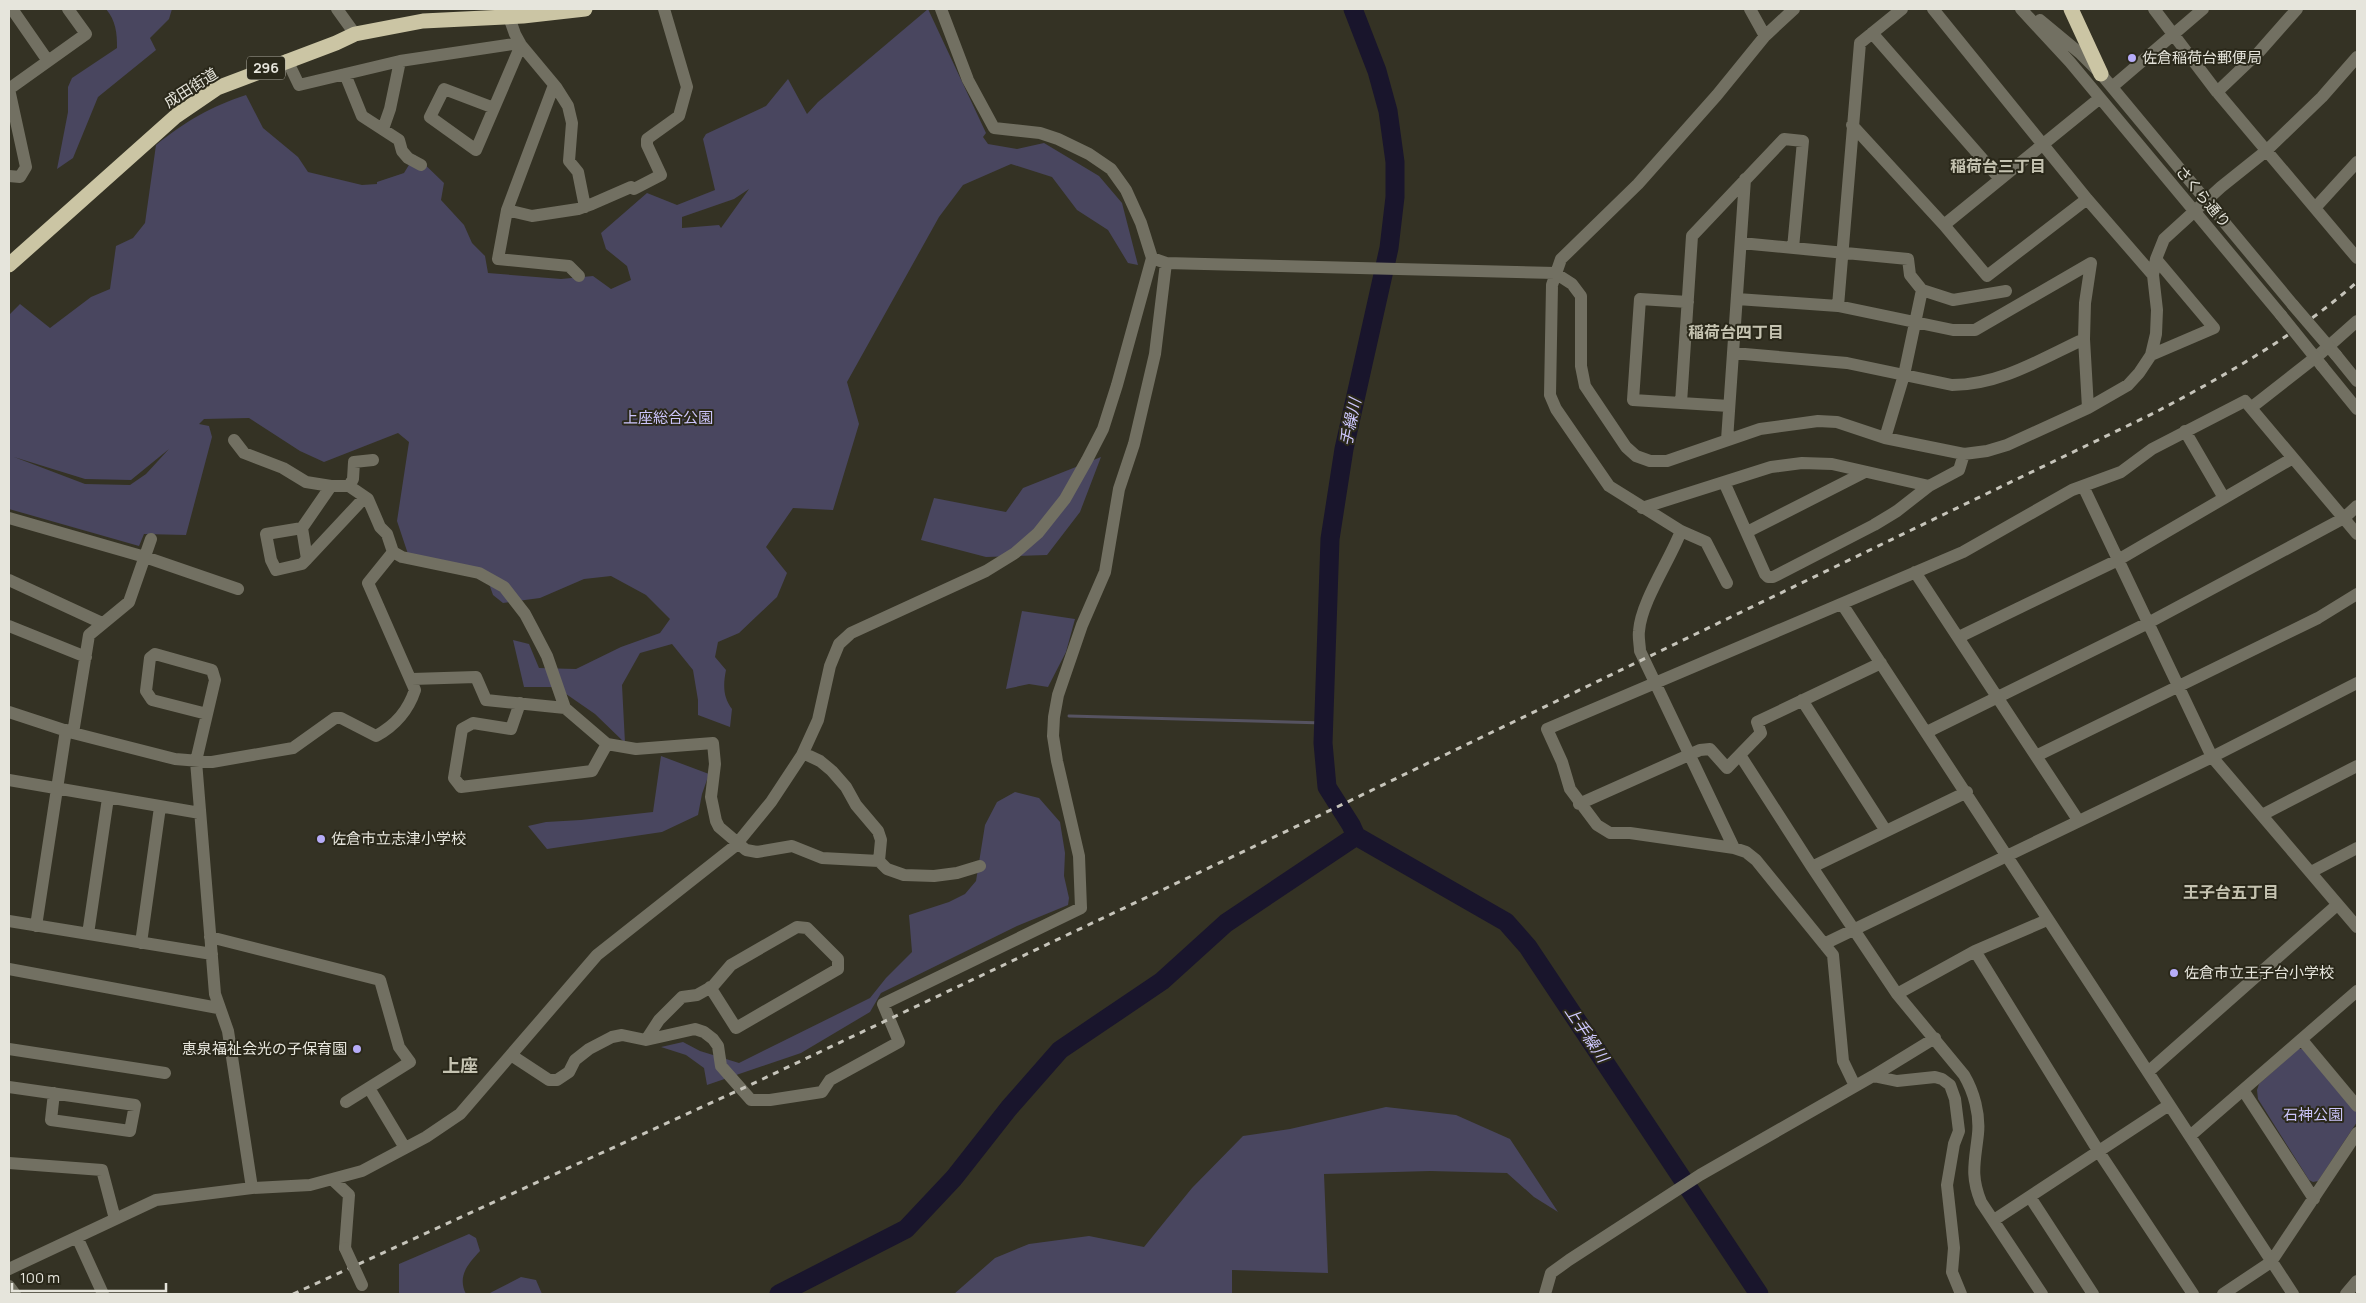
<svg xmlns="http://www.w3.org/2000/svg" width="2366" height="1303" font-family="Manrope,'Noto Sans JP',sans-serif">
	<style>
		.green { fill: #49465f; fill-rule: evenodd }
		.lines { fill: none; stroke-linecap: round; stroke-linejoin: round }
		.stream { stroke: #565361; stroke-width: 3 }
		.river { stroke: #19152c; stroke-width: 19 }
		.minor { stroke: #727062; stroke-width: 12 }
		.highway { stroke: #cbc5a4; stroke-width: 15 }
		.rail { stroke: #c6c4ba; stroke-width: 3; stroke-dasharray: 6 6; stroke-linecap: butt }
		.minor-bridge { stroke: #727062; stroke-width: 12 }
		.poi-dot { fill: #b6acf8; stroke: #2a281a; stroke-width: 2 }
		.labels { text-anchor: middle; stroke-width: 4; stroke-linejoin: round; paint-order: stroke }
		.shield { fill: #2a281a; stroke: #aeaca2; stroke-width: 1 }
		.shield-label { font-size: 14px; font-weight: bold; fill: #e6e5dc }
		.poi-label { font-size: 15px; fill: #e6e5dc; stroke: #2a281a; text-anchor: start }
		.street-label { font-size: 15px; fill: #e6e5dc; stroke: #2a281a }
		.park-label { font-size: 15px; fill: #cbc4fa; stroke: #2a281a }
		.neighbourhood-label { font-size: 16px; font-weight: bold; fill: #c5c3b1; stroke: #2a281a }
		.water-label { font-size: 16px; font-style: italic; fill: #cec8fe; stroke: #2a281a }
		.quarter-label { font-size: 18px; font-weight: bold; fill: #c5c3b1; stroke: #2a281a }
	</style>
	<rect width="100%" height="100%" fill="#343224"/>
	<path class="green" d="M98 9H172L169 19 150 38 156 50 98 97 73 158 57 169 68 112V87L72 78 117 48C117 33 116 21 106 9Z
		M928 9 986 133 983 137 988 144 1017 149 1044 143 1099 176 1122 203 1138 265 1128 263 1108 230 1077 210 1052 177 1011 164 963 185 939 217 847 382 859 424 833 510 793 508 766 547 787 573 777 597 739 633 718 642 715 657 726 670C723 685 723 697 732 709L730 727 698 715V700L693 670 672 644 640 653 622 685 625 743 595 714 556 687H524L513 640 529 644 539 668 576 669 621 647 660 633 670 619 646 595 611 576 584 579 540 598 503 603 493 595 486 575 409 557 397 521 409 442 398 433 324 462 300 451 249 418 204 419 199 424 209 426 212 437 186 535 144 534 139 546 9 509V315L20 304 50 328 91 297 110 289 116 246 133 238 145 223 156 145C186 121 210 107 246 95L263 128 298 157 308 172 362 185 377 184V182L404 173 415 155 444 183 441 200 464 225 472 243 485 256 488 273 561 279 593 276 611 289 631 280 627 266 606 249 601 233 647 193 677 205 715 190 703 139 706 134 766 106 788 79 807 114 818 102ZM749 189 721 228 719 225 682 228V217L734 199ZM169 449 146 474 130 485 85 484 14 457 85 479 131 480Z
		M1101 457 1080 512 1047 555 986 557 921 540 934 498 1006 512 1023 488Z
		M1022 611 1075 619 1066 652 1048 687 1029 684 1006 689Z
		M661 756 709 774 702 794 698 815 662 832 547 849 528 826 546 822 581 820 653 812Z
		M1015 792 1039 798 1060 822 1065 853 1064 876 1069 898 1068 905 1017 926 881 993 870 1012 801 1053 707 1085 704 1068 686 1055 661 1047 683 1042 700 1051 739 1063 870 998 886 978 912 952 909 915 949 902 965 894 976 881 985 825 997 802Z
		M2298 1049H2305L2357 1109V1122L2318 1181 2313 1182 2309 1180 2258 1099 2257 1090 2259 1084Z
		M1386 1107 1456 1115 1510 1139 1558 1212 1534 1197 1507 1173 1430 1171 1324 1174 1328 1273 1232 1270V1294H954L995 1258 1029 1244 1089 1236 1144 1247 1192 1188 1243 1136 1290 1129Z
		M469 1234 476 1238 480 1251C468 1264 457 1276 466 1294H399V1264Z
		M521 1277 536 1280 542 1294H488Z"/>
	<g class="lines">
		<path class="stream" d="M1069 716 1324 723"/>
		<path class="river" d="M1353 9 1377 71 1388 111 1395 162V197L1389 248 1344 449 1330 539 1323 743 1327 787 1351 825 1356 836
			M1356 836 1506 922 1528 947 1759 1294
			M779 1294 906 1229 954 1178 1009 1108 1060 1050 1162 981 1226 923 1356 836"/>
		<path class="minor" d="M12 9 48 61
			M337 9 355 34
			M1750 9 1765 36
			M1933 9 2087 199 2153 275
			M2021 9 2070 62 2281 315
			M2154 9 2217 92 2357 258
			M509 17 515 34 521 45 556 87 568 106 572 123 569 161 578 172 585 207
			M2040 20 2081 54 2101 74 2293 305
			M1872 33 2000 179
			M287 60 299 85 400 61 520 43
			M345 74 362 116 399 140 402 151 408 158 421 165
			M554 85 507 210 498 259 569 266 579 276
			M2112 87 2203 9
			M9 89 86 34 68 9
			M9 89 26 167 20 177 9 176
			M2217 92 2259 52 2297 9
			M494 108 444 89 430 117 476 150 521 45
			M1852 125 1944 225 1987 276 2087 199
			M383 129 390 109 400 61
			M2315 208 2357 162
			M507 210 532 216 578 209 592 204 631 187 634 189 661 175 647 145V139L679 116 687 87 664 9
			M1944 225 2100 98
			M1741 243 1908 259 1910 275 1922 290 1953 300 2006 291
			M1152 258 1166 263 1555 273 1572 284 1581 296V366L1585 386 1626 447 1636 456 1650 461H1667L1760 429 1818 421 1837 422 1885 438 1964 454 1987 451 2007 445 2088 408 2128 385 2139 373 2151 355 2156 334 2157 310 2153 275 2156 259 2164 239 2221 187 2266 151 2322 97 2357 57
			M1737 299 1838 306 1953 330H1975L2091 263 2085 303 2084 339 2088 408
			M1688 302 1640 299 1633 400 1729 406
			M1838 306 1860 43 1902 9
			M1733 353 1847 363 1952 385C2000 385 2041 359 2084 339
			M2151 355 2214 328 2156 259
			M2336 355 2357 381
			M2322 366 2357 409
			M1681 403 1692 236 1784 139 1803 141 1793 248
			M2252 407 2321 353 2357 321
			M2185 431 2224 498
			M1885 438 1904 375 1922 290
			M234 440 244 453 283 468 306 482 331 486H349L368 499 380 527 387 534 393 552 402 557 479 573 504 587 525 614 534 631 547 656 565 708 607 744 636 749 713 743 715 764 711 797 716 821 719 827 746 850 757 852 792 846 822 858 879 861 887 869 904 875 934 876 957 873 980 866
			M1727 440 1745 179
			M1724 482 1765 574 1768 577H1773L1874 525 1897 511 1929 486 1959 470 1964 454
			M349 486 353 479 354 462 373 460
			M2083 486 2212 757 2357 927
			M1642 508 1771 467 1802 463 1832 464 1929 486
			M9 518 145 557 238 589
			M302 528 331 486
			M1681 531C1670 560 1641 602 1639 631 1638 638 1640 645 1640 651L1734 848
			M1747 532 1865 472
			M307 559 302 528 266 534 271 560 276 570 302 564 307 559 365 497
			M1915 572 2078 820
			M9 580 102 623
			M1727 583 1706 542 1681 531 1609 486 1556 409 1550 395 1552 285 1561 259 1638 184 1717 95 1765 36 1794 9
			M1842 604 2293 1294
			M9 626 86 657
			M1959 637 2118 560 2293 458
			M412 679 476 677 486 700 565 708
			M1802 700 1886 831
			M520 703 511 729 473 723 462 729 454 778 461 787 592 771 607 744
			M9 712 73 733 175 759 212 762 293 748 335 718H341L376 736C396 725 408 711 415 690L368 583 393 552
			M207 714 152 700 146 691 150 658 155 654 212 670 215 680 196 761 215 994 228 1031 252 1188
			M1927 732 2148 623 2344 518 2357 506
			M73 733 89 635 129 602 151 539
			M803 753 820 761 832 771 846 787 856 805 878 831 881 840 879 861
			M1740 755 1812 867 1897 994 1964 1075C1974 1092 1980 1114 1978 1134 1975 1162 1970 1175 1981 1202L2042 1294
			M2036 756 2318 618 2357 594
			M9 780 200 813
			M1579 804 1700 750 1710 749 1727 768 1761 733 1757 722 1881 663
			M2262 815 2357 766
			M1812 867 1967 792
			M2311 872 2357 848
			M9 921 212 954
			M36 926 66 730
			M88 934 108 798
			M210 937 380 980 399 1047 410 1062 346 1102
			M141 943 160 807
			M1824 944 2212 757 2357 683
			M1975 951 2099 1152 2193 1294
			M9 969 218 1008
			M1897 994 1975 951 2047 920
			M646 1040 659 1020 682 997 697 995 713 986 731 965 797 927 807 928 838 959V969L736 1028 710 987
			M2302 1040 2357 1106
			M9 1049 165 1073
			M511 1055 549 1080H557L569 1072 575 1060 589 1049 612 1037 622 1035 646 1040 695 1029 704 1032 713 1039 718 1046 721 1066 751 1100H770L822 1092 830 1080 899 1042 883 1004 1081 908 1079 856 1057 761 1053 736 1054 717 1058 695 1082 625 1105 572 1119 489 1134 444 1155 354 1166 263
			M2148 1072 2337 905
			M1873 1076 1897 1081 1935 1077 1942 1079 1950 1085 1955 1099 1959 1131 1954 1144 1947 1185 1954 1248 1952 1272 1961 1294
			M1855 1086 1843 1061 1833 955 1756 860 1746 852 1734 848 1630 833H1610L1597 825 1570 789 1562 762 1547 729 1963 552 2072 490 2121 472 2152 449 2245 401 2357 534
			M9 1087 135 1105 130 1131 51 1120 54 1093
			M369 1088 405 1148
			M2243 1090 2314 1199
			M2190 1136 2357 991
			M9 1163 102 1170 115 1219
			M333 1180 349 1195 345 1248
			M2030 1197 2093 1294
			M1994 1220 2169 1105
			M77 1237 103 1294
			M9 1269 156 1200 252 1188 310 1185 362 1171 426 1137 460 1114 597 955 735 846 771 802 802 755 818 720 830 666 839 644 851 633 986 571 1015 553 1038 533 1065 499 1087 460 1103 429 1117 385 1152 258 1141 223 1126 190 1111 169 1089 154 1058 139 1040 133 994 128 968 80 941 9
			M9 1286 15 1294
			M1545 1294 1551 1273 1569 1260 1700 1175 1873 1076 1935 1038
			M2223 1294 2271 1262 2357 1133
			M2346 1294 2357 1281"/>
		<path class="highway" d="M2071 9 2101 74
			M9 265 176 116 217 88 336 43 355 34 423 21 523 16 585 9"/>
		<path class="rail" d="M293 1294 750 1085 1310 820 2154 413C2224 376 2297 335 2357 282"/>
		<path class="minor-bridge" d="M2293 305 2336 355
			M2281 315 2322 366
			M345 1248 362 1285"/>
	</g>
	<g class="poi-dot">
		<circle cx="2132" cy="58" r="5"/>
		<circle cx="321" cy="839" r="5"/>
		<circle cx="2174" cy="973" r="5"/>
		<circle cx="357" cy="1049" r="5"/>
	</g>
	<g class="labels">
		<rect class="shield" x="247" y="56.5" width="38" height="23" rx="4"/>
		<g class="shield-label">
			<text x="266" y="73">296</text>
		</g>
		<g class="poi-label">
			<text x="2142" y="63">佐倉稲荷台郵便局</text>
			<text x="331" y="844">佐倉市立志津小学校</text>
			<text x="2184" y="978">佐倉市立王子台小学校</text>
			<text x="347" y="1054" text-anchor="end">恵泉福祉会光の子保育園</text>
		</g>
		<g class="street-label">
			<text transform="translate(191 88) rotate(-32)" y="5">成田街道</text>
			<text transform="translate(2203 197) rotate(50)" y="5">さくら通り</text>
		</g>
		<g class="park-label">
			<text x="668" y="423">上座総合公園</text>
			<text x="2313" y="1120">石神公園</text>
		</g>
		<g class="neighbourhood-label">
			<text x="1998" y="172">稲荷台三丁目</text>
			<text x="1736" y="338">稲荷台四丁目</text>
			<text x="2231" y="898">王子台五丁目</text>
		</g>
		<g class="water-label">
			<text transform="translate(1350 422) rotate(-78)" y="6">手繰川</text>
			<text transform="translate(1587 1034) rotate(56)" y="6">上手繰川</text>
		</g>
		<g class="quarter-label">
			<text x="460" y="1072">上座</text>
		</g>
	</g>
	<rect width="2366" height="1303" fill="none" stroke="#e6e5dc" stroke-width="20"/>
	<path d="M12 1283v8h154v-8" fill="none" stroke="#e6e5dc" stroke-width="2.5"/>
	<text x="20" y="1283" font-size="15" fill="#e6e5dc" stroke="#2a281a" stroke-width="4" paint-order="stroke">100 m</text>
</svg>
